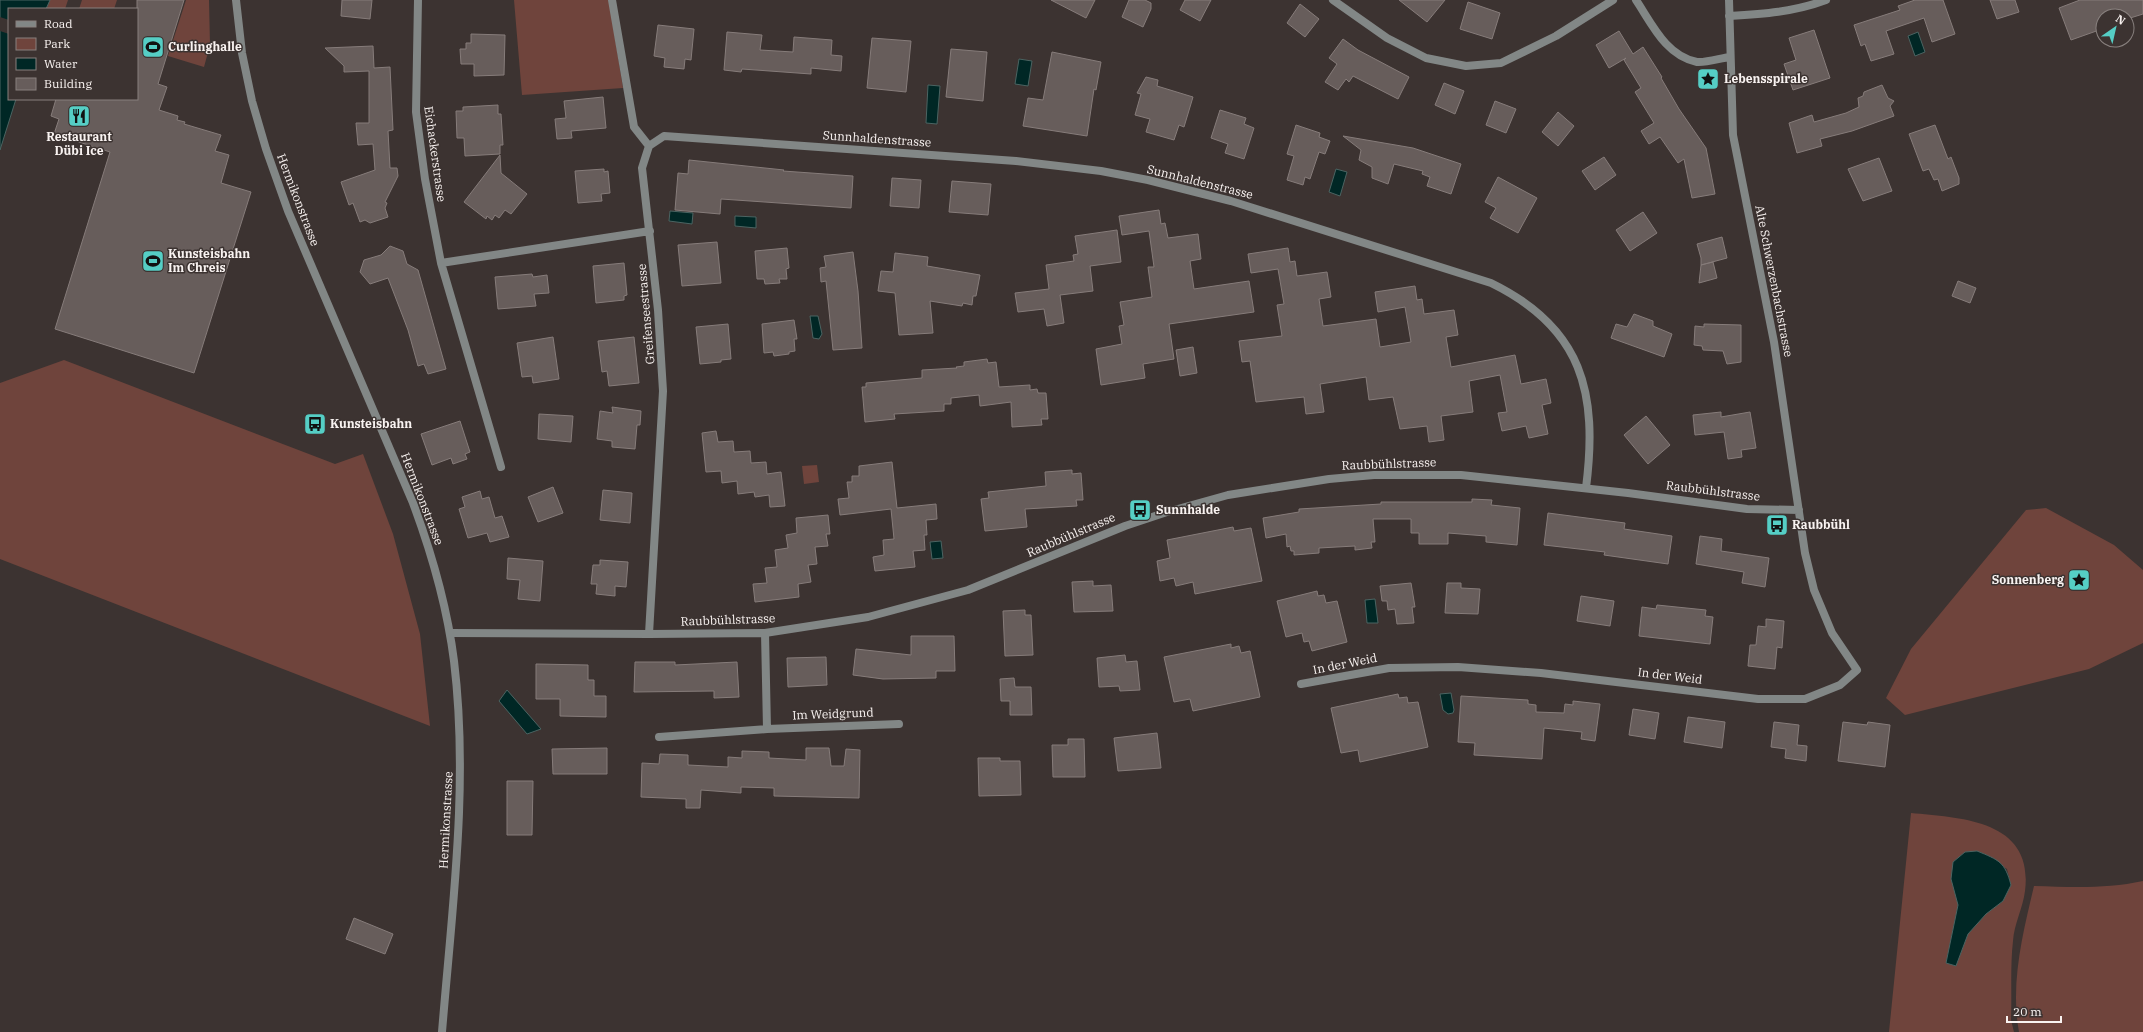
<svg xmlns="http://www.w3.org/2000/svg" width="2143" height="1032" font-family="'IBM Plex Serif',serif">
	<style>
		.green { fill: #6f443c; fill-rule: evenodd }
		.water { fill: #002725; stroke: #4b6462 }
		.pier { fill: #3c3331 }
		.building { fill: #675d5b; stroke: #867c7a }
		.lines { fill: none; stroke-linecap: round; stroke-linejoin: round }
		.minor { stroke: #828786; stroke-width: 8 }
		.tertiary { stroke: #828786; stroke-width: 8 }
		.labels { text-anchor: middle; stroke-width: 3; stroke-linejoin: round; paint-order: stroke }
		.poi-label { font-size: 12px; font-weight: bold; fill: #f9f3f1; stroke: #3c3331; text-anchor: start }
		.street-label { font-size: 12px; fill: #f9f3f1; stroke: #3c3331 }
	</style>
	<rect width="100%" height="100%" fill="#3c3331"/>
	<path class="green" d="M50 0H68L65 9H46Z
		M82 0H117L114 9H79Z
		M186 0H209L210 45 204 67 168 56Z
		M514 0H609L623 88 522 95Z
		M64 360 335 464 363 454 393 534 420 634 430 726 0 559V383Z
		M817 465 819 482 804 484 802 466Z
		M2046 508 2114 545 2143 570V643L2089 669 1905 715 1886 698 1911 649 2026 510Z
		M1911 813C1962 818 2034 820 2025 891 2023 908 2014 924 2013 941 2010 967 2012 994 2011 1020L2014 1032H1889ZM1977 851 2007 869 2011 885 2003 901 1986 914 1968 934 1956 966 1946 963 1958 905 1953 862 1965 852Z
		M2143 881V1032H2019C2010 983 2023 933 2034 886 2071 887 2107 889 2143 881Z"/>
	<path class="water" d="M0 0H50L46 9H9V99H16L0 150Z
		M1918 32 1925 52 1915 56 1908 36Z
		M1019 59 1032 61 1028 86 1015 84Z
		M928 85 940 86 937 124 926 123Z
		M1336 169 1347 172 1340 196 1329 192Z
		M670 211 693 213 692 224 669 221Z
		M735 216 756 217V228L735 226Z
		M810 316H818L822 334 819 339 813 338Z
		M941 541 943 558 932 559 930 542Z
		M1375 599 1378 623H1367L1365 600Z
		M507 690 541 729 527 734 499 701Z
		M1451 693 1454 710 1453 713 1448 714 1443 710 1440 694Z
		M1977 851C1999 860 2005 862 2011 885L2003 901 1986 914 1968 934 1956 966 1946 963 1958 905 1951 879 1953 862 1965 852Z"/>
	<path class="pier" d="M0 17 9 20V34L0 31Z"/>
	<path class="building" d="M137 0H184L158 84 167 87 159 110 178 116 177 120 185 122 184 124 221 135 215 151 229 155 221 183 251 192 194 373 55 329 110 152 54 134 59 119 51 116 56 99H137Z
		M342 0H372L370 19 341 16Z
		M1051 0H1095L1086 18Z
		M1129 0H1145L1151 3V9L1143 27 1122 17Z
		M1185 0H1211L1200 21 1180 10Z
		M1399 0H1445L1427 22Z
		M1915 0H1943L1955 34 1932 42 1924 18 1886 31 1894 54 1871 61 1865 44 1861 46 1854 25 1900 10 1898 6Z
		M1990 0H2015L2019 12 1997 19Z
		M2080 0H2143V14L2127 19V16H2103L2102 29 2071 40 2059 8Z
		M1468 2 1500 13 1492 39 1460 29Z
		M1300 4 1319 19 1305 37 1287 23Z
		M658 25 694 29 691 60 685 59 684 69 664 67 665 58 654 56Z
		M1814 30 1830 78 1793 90 1784 64 1796 60 1789 38Z
		M1619 31 1633 54 1643 47 1662 77 1661 78 1679 109 1706 148 1715 194 1692 198 1684 159 1678 163 1660 137 1649 144 1641 131 1654 123 1635 92 1641 88 1624 60 1626 58 1609 68 1596 45Z
		M727 32 762 35 760 50 793 52 794 37 832 40 831 55 842 56 841 71 811 68V74L742 69 741 72 724 70Z
		M471 34 505 35 504 75 474 76V64H461L460 49H466V43H471Z
		M872 38 911 41 906 92 867 88Z
		M1343 39 1358 50 1409 77 1398 99 1353 76 1349 82 1346 79 1338 90 1325 82 1337 64 1329 58Z
		M373 46 374 68 390 67 393 130 388 131 390 168H397L398 176 385 202 387 203 385 208 388 217 370 223 365 220 360 222 353 203 349 205 341 182 375 170 373 144 358 145 356 123H369V71L344 72V66L325 48Z
		M951 49 987 52 983 101 946 97Z
		M1052 52 1101 62 1096 90 1094 89 1087 136 1023 126 1028 98 1043 100Z
		M1146 77 1158 80 1157 86 1193 97 1184 127 1179 125 1174 140 1146 132 1150 119 1135 115 1141 94 1137 93Z
		M1444 83 1464 91 1455 114 1435 105Z
		M1882 85 1888 98 1894 101 1890 106 1894 116 1852 131 1820 139 1822 146 1797 153 1789 123 1812 115 1814 122 1846 113 1859 107 1858 98 1863 96 1864 92Z
		M603 97 606 128 571 131 572 138 557 139 555 119 566 118 564 101Z
		M1495 101 1516 109 1506 133 1486 125Z
		M498 105V114H501L503 145H500V154L465 156 464 138H457L456 111H463V107Z
		M1220 110 1246 118 1244 124 1254 128 1244 159 1225 153 1228 144 1211 138Z
		M1558 112 1574 126 1558 146 1542 132Z
		M1296 125 1320 133 1319 137 1330 141 1325 154 1319 152 1310 179 1305 177 1303 185 1287 180 1294 156 1287 154Z
		M1935 125 1948 159 1951 157 1959 178V184L1942 191 1938 179 1934 180 1929 169 1923 171 1909 134Z
		M1343 136 1413 148 1461 164 1451 194 1427 186 1430 177 1422 174 1423 171 1394 164 1388 184 1372 178V167L1359 160 1361 150Z
		M500 155 501 173 527 194 511 214 505 210 499 218 495 215 492 220 487 216 486 219 464 202Z
		M1604 157 1616 175 1595 190 1582 171Z
		M1879 158 1892 191 1863 201 1848 169Z
		M689 160 784 170 783 171 853 176 851 208 721 199 720 214 675 210 678 173 688 174Z
		M604 169V172L608 171 610 193 601 194 602 201 578 203 575 171Z
		M1498 177 1537 198 1518 233 1490 218 1496 208 1485 202Z
		M892 178 921 180 919 208 890 206Z
		M952 181 991 184 988 215 949 212Z
		M1159 210 1161 224 1165 223 1168 238 1198 234 1201 259 1190 261 1194 289 1249 281 1254 312 1169 324 1174 359 1143 364 1145 378 1101 385 1096 349 1122 344 1119 326 1124 325 1120 302 1152 297 1148 267H1154L1149 231 1122 235 1119 216Z
		M1643 212 1657 233 1630 251 1616 230Z
		M1117 230 1121 262 1090 266 1093 291 1060 295 1064 323 1047 326 1044 309 1018 312 1015 293 1049 289 1046 265 1074 261 1073 255 1078 254 1075 236Z
		M1722 237 1727 258 1701 265V258L1697 244Z
		M717 242 721 283 682 286 678 245Z
		M390 246 403 251 407 264 418 270 446 369 428 374 424 364 418 366 408 330 388 278 370 284 360 272 364 260 381 255Z
		M787 248 789 268 786 269 787 279H779L780 283 765 284 764 279H757L755 251Z
		M1288 248 1290 262 1295 261 1297 276 1327 272 1331 297 1319 299 1323 326 1376 319 1380 347 1411 342 1405 307 1378 312 1375 292 1415 286 1417 300 1422 299 1424 314 1454 310 1458 335 1446 337 1451 367 1515 355 1521 384 1546 379 1551 403 1542 405 1548 434 1529 438 1526 426 1502 431 1498 413 1507 412 1500 375 1469 381 1473 412 1441 416 1444 440 1429 442 1427 426 1400 429 1393 397 1369 400 1366 377 1320 384 1324 412 1306 414 1304 397 1256 402 1250 361 1242 362 1239 341 1282 336 1277 305 1284 304 1278 269 1251 273 1248 254Z
		M853 252 858 291 862 348 833 350 826 281 821 282 820 268 826 267 824 256Z
		M895 253 928 257 927 266 980 275 976 296H973L972 305 963 303 962 306 930 301 933 333 899 335 895 293 878 291 881 271 893 272Z
		M1713 262 1717 278 1699 283 1701 265Z
		M624 263 627 295 624 296V300L596 303 593 266Z
		M532 274 533 277 547 275 549 293 534 294 536 306 498 309 495 277Z
		M1958 281 1976 288 1970 303 1952 296Z
		M1634 314 1653 321V326L1672 334 1664 357 1611 338 1616 324 1627 327Z
		M794 320 797 339H794L795 351 789 352V354L774 356 773 352 764 353 762 324Z
		M728 324 731 359 721 360V362L700 364 696 327Z
		M1704 324 1741 325V362L1727 364 1723 351 1703 350 1702 346 1694 345 1695 326 1704 327Z
		M553 337 559 379 533 383 532 376 522 377 517 343Z
		M634 337 639 383 609 386 607 371 602 372 598 341Z
		M1193 347 1197 373 1180 376 1176 350Z
		M987 359 988 363 996 362 999 387 1030 385V390L1037 389 1038 393H1046L1048 419H1041L1042 425 1012 427 1011 402 980 406 979 395 951 398V404H944V411L894 414 895 419 865 422 862 387H866V383L922 378V370L957 368 956 367 964 366V362Z
		M612 407 641 411 640 425H637L635 449 612 447V441L597 439 600 411 613 413Z
		M1721 412V417L1750 412 1756 448 1741 450 1742 457 1728 459 1724 432 1695 435 1693 415Z
		M539 414 573 416 571 442 538 439Z
		M1646 416 1670 445 1648 464 1624 435Z
		M460 421 470 452 465 454 467 459 453 464 451 458 432 465 421 434Z
		M716 431 718 442 733 441 734 452 750 451 751 463 766 462 767 474 781 472 785 506 770 507 769 495 755 497 754 492 738 494 737 481 722 483 721 471 706 472 702 433Z
		M892 462 897 508 936 504 937 519 926 520 927 535H924L925 550 913 551 915 567 875 571 873 557 884 555 883 540 894 539 891 509 840 515 838 499 849 498 847 482H852V476H859V466Z
		M1072 470V474L1081 473 1083 500H1076L1077 506 1025 509 1027 527 985 531 981 499 989 498 988 492 1046 486 1045 472Z
		M553 487 563 513 538 522 528 497Z
		M603 490 632 493 630 523 600 520Z
		M480 491 482 499 489 497 495 518 502 516 509 537 490 542 487 533 468 538 459 509 465 507 462 497Z
		M1472 499 1492 500 1491 505 1520 508 1517 545 1486 542V536L1448 533V544H1419V533H1411V519H1373L1375 542H1371L1372 548 1355 550V546L1319 548V553L1294 555V551H1291L1290 546 1287 547 1286 534 1266 538 1263 518 1299 512V509L1381 504V502H1472Z
		M1548 513 1625 523 1624 529 1672 536 1668 564 1604 555 1605 552 1544 545Z
		M828 515 830 534H826L828 546 815 547 817 564 808 565 811 582 798 584 799 597 755 602 753 584 767 583 765 568 777 567 775 550 788 548 786 535 797 533 796 518Z
		M1233 527 1234 531 1251 528 1262 581 1195 594 1193 582 1176 586 1174 578 1160 581 1157 561 1170 558 1167 540Z
		M1700 536 1722 539 1721 551 1769 558 1765 587 1742 583 1744 572 1696 564Z
		M508 558 543 561 540 601 518 599 520 580 507 579Z
		M600 560 628 562 626 587 615 586V596L596 594 597 584H591L593 565H600Z
		M1093 581V586L1111 585 1113 611 1074 612 1072 582Z
		M1411 583 1415 607H1412L1414 623 1397 624 1395 609 1388 610 1387 601H1382L1380 586Z
		M1447 583H1461V588L1480 589 1478 614 1445 613Z
		M1317 591 1318 596 1324 595 1326 603 1337 601 1347 642 1312 651 1309 641 1304 642 1302 633 1286 637 1277 601Z
		M1581 596 1614 601 1610 626 1577 621Z
		M1657 605 1706 610 1705 616 1713 617 1710 644 1639 636 1642 607 1656 609Z
		M1025 610V615H1031L1033 655 1005 656 1003 611Z
		M1766 619 1784 621 1782 648 1777 647 1775 669 1748 666 1750 645H1756L1758 626 1766 627Z
		M911 636H954L955 671H936V678L883 679 853 675 856 649 911 655Z
		M1231 644V648L1239 646 1241 653 1250 651 1260 697 1193 711 1190 699 1174 702 1164 657Z
		M1125 655 1126 662 1137 661 1140 690 1120 691 1119 686 1099 687 1097 658Z
		M826 657 827 685 788 687 787 658Z
		M635 662H675V665L737 662 739 697 714 698V691L634 692Z
		M536 664 588 665V680H594V696H606V717L560 716V699H536Z
		M1014 678 1015 687H1031L1032 715H1010V701H1001L1000 679Z
		M1398 694 1399 698 1407 697 1408 703 1418 702 1428 747 1360 762 1358 750 1341 753 1331 708Z
		M1461 696 1528 700V704L1536 705V712L1564 713 1565 704 1573 705V701L1600 704 1595 741 1581 739 1582 732 1544 728 1542 759 1474 755 1475 743 1458 742Z
		M1633 709 1659 713 1655 739 1629 735Z
		M1688 717 1725 722 1722 748 1684 742Z
		M1774 722 1799 725 1797 745 1807 746 1806 761 1785 758 1786 749 1771 747Z
		M1843 722 1867 725 1868 722 1890 725 1885 767 1838 761Z
		M1157 733 1161 768 1118 771 1114 738Z
		M1068 739H1084L1085 777H1053L1052 745H1068Z
		M607 748V774H553L552 749Z
		M806 748H829L831 766H844L846 749 860 750 859 798 774 796V788L741 787V793L701 790 700 808H686V799L641 797 642 763 659 764 660 754 688 755V765L728 767V757L742 758V751L769 752V758L806 760Z
		M978 758H1000V761H1020L1021 795 979 796Z
		M507 781H533L532 835H507Z
		M354 918 393 934 385 954 346 939Z"/>
	<g class="lines">
		<path class="minor" d="M418 0 416 112 425 179 441 263 501 467
			M612 0 634 127 649 146
			M1333 0 1387 38 1426 58 1466 66 1501 63 1556 36 1613 0
			M1636 0C1652 24 1666 56 1697 62 1706 63 1721 58 1730 57
			M1729 16C1763 14 1794 12 1826 0
			M649 146 664 136 1016 161 1101 171 1148 180 1231 201 1491 283C1583 328 1598 393 1586 488
			M441 263 650 231
			M450 633 649 634 765 633 868 617 968 590 1125 526 1167 512 1228 495 1329 479 1374 475H1461L1628 493 1747 509 1799 510
			M649 634 663 391 658 310 642 168 649 146
			M1301 684 1389 668 1458 667 1541 673 1758 699H1805L1840 685 1857 670 1832 633 1814 590 1805 553 1774 342 1733 135 1729 0
			M767 729 899 724
			M659 737 767 729 765 633"/>
		<path class="tertiary" d="M236 0 242 53 252 101 266 149 288 211 413 503C432 554 447 606 454 661 469 784 452 909 442 1032"/>
	</g>
	<defs>
		<g id="stadium-square" transform="scale(1.15)"><rect x="-9" y="-9" width="18" height="18" rx="4" fill="#55cec5" stroke="#3c3331"/><path d="M0-5a6.5 5 0 1 0 0 10a6.5 5 0 1 0 0-10ZM-3.5-1.8h7v3.6h-7Z" fill="#111"/></g>
		<g id="sight-square" transform="scale(1.15)"><rect x="-9" y="-9" width="18" height="18" rx="4" fill="#55cec5" stroke="#3c3331"/><path d="M0-6L1.8-2.2L6-1.7L2.9 1.2L3.7 5.4L0 3.3L-3.7 5.4L-2.9 1.2L-6-1.7L-1.8-2.2Z" fill="#111"/></g>
		<g id="restaurant-square" transform="scale(1.15)"><rect x="-9" y="-9" width="18" height="18" rx="4" fill="#55cec5" stroke="#3c3331"/><path d="M-5-6h1v4h1v-4h1v4h1v-4h1v5L-1.5 .5V6h-2V.5L-5-1ZM5-6V6H3V1.5H1.5Q1.5-4 5-6Z" fill="#111"/></g>
		<g id="bus-square" transform="scale(1.15)"><rect x="-9" y="-9" width="18" height="18" rx="4" fill="#55cec5" stroke="#3c3331"/><path d="M-5-6H5V4H4V6H2V4H-2V6H-4V4H-5ZM-3.5-4V0h7V-4ZM-3.5 1.2v1.5H-2V1.2ZM2 1.2v1.5H3.5V1.2Z" fill="#111"/></g>
	</defs>
	<g fill-rule="evenodd">
		<use href="#stadium-square" x="153" y="47"/>
		<use href="#sight-square" x="1708" y="79"/>
		<use href="#restaurant-square" x="79" y="116"/>
		<use href="#stadium-square" x="153" y="261"/>
		<use href="#bus-square" x="315" y="424"/>
		<use href="#bus-square" x="1140" y="510"/>
		<use href="#bus-square" x="1777" y="525"/>
		<use href="#sight-square" x="2079" y="580"/>
	</g>
	<g class="labels">
		<g class="poi-label">
			<text x="168" y="51">Curlinghalle</text>
			<text x="1724" y="83">Lebensspirale</text>
			<text x="79" y="141" text-anchor="middle">Restaurant<tspan x="79" dy="14">Dübi Ice</tspan></text>
			<text x="168" y="258">Kunsteisbahn<tspan x="168" dy="14">Im Chreis</tspan></text>
			<text x="330" y="428">Kunsteisbahn</text>
			<text x="1156" y="514">Sunnhalde</text>
			<text x="1792" y="529">Raubbühl</text>
			<text x="2064" y="584" text-anchor="end">Sonnenberg</text>
		</g>
		<g class="street-label">
			<text transform="translate(877 139) rotate(4)" y="4">Sunnhaldenstrasse</text>
			<text transform="translate(435 154) rotate(82)" y="4">Eichackerstrasse</text>
			<text transform="translate(1200 182) rotate(14)" y="4">Sunnhaldenstrasse</text>
			<text transform="translate(298 200) rotate(69)" y="4">Hermikonstrasse</text>
			<text transform="translate(1774 281) rotate(79)" y="4">Alte Schwerzenbachstrasse</text>
			<text transform="translate(646 314) rotate(-95)" y="4">Greifenseestrasse</text>
			<text transform="translate(1389 464) rotate(-2)" y="4">Raubbühlstrasse</text>
			<text transform="translate(1713 491) rotate(7)" y="4">Raubbühlstrasse</text>
			<text transform="translate(422 499) rotate(69)" y="4">Hermikonstrasse</text>
			<text transform="translate(1071 535) rotate(-23)" y="4">Raubbühlstrasse</text>
			<text transform="translate(728 620) rotate(-2)" y="4">Raubbühlstrasse</text>
			<text transform="translate(1345 664) rotate(-11)" y="4">In der Weid</text>
			<text transform="translate(1670 676) rotate(7)" y="4">In der Weid</text>
			<text transform="translate(833 714) rotate(-2)" y="4">Im Weidgrund</text>
			<text transform="translate(446 820) rotate(-87)" y="4">Hermikonstrasse</text>
		</g>
	</g>
	<rect x="8" y="8" width="130" height="92" fill="#3c3331" stroke="#88807e"/>
	<rect x="16" y="21" width="20" height="6" fill="#828786" stroke="#88807e"/>
	<text x="44" y="28" font-size="12" fill="#f9f3f1">Road</text>
	<rect x="16" y="38" width="20" height="12" fill="#6f443c" stroke="#88807e"/>
	<text x="44" y="48" font-size="12" fill="#f9f3f1">Park</text>
	<rect x="16" y="58" width="20" height="12" fill="#002725" stroke="#88807e"/>
	<text x="44" y="68" font-size="12" fill="#f9f3f1">Water</text>
	<rect x="16" y="78" width="20" height="12" fill="#675d5b" stroke="#88807e"/>
	<text x="44" y="88" font-size="12" fill="#f9f3f1">Building</text>
	<g transform="translate(2115 28) rotate(34)"><circle r="19" fill="#3c3331" stroke="#88807e"/>
	<path d="M0-3L7 15L0 10L-7 15Z" fill="#55cec5"/>
	<text y="-6" font-size="11" font-weight="bold" text-anchor="middle" fill="#f9f3f1">N</text>
	</g>
	<path d="M2007 1016v6h54v-6" fill="none" stroke="#f9f3f1" stroke-width="2"/>
	<text x="2013" y="1016" font-size="12" fill="#f9f3f1" stroke="#3c3331" stroke-width="3" paint-order="stroke">20 m</text>
</svg>
